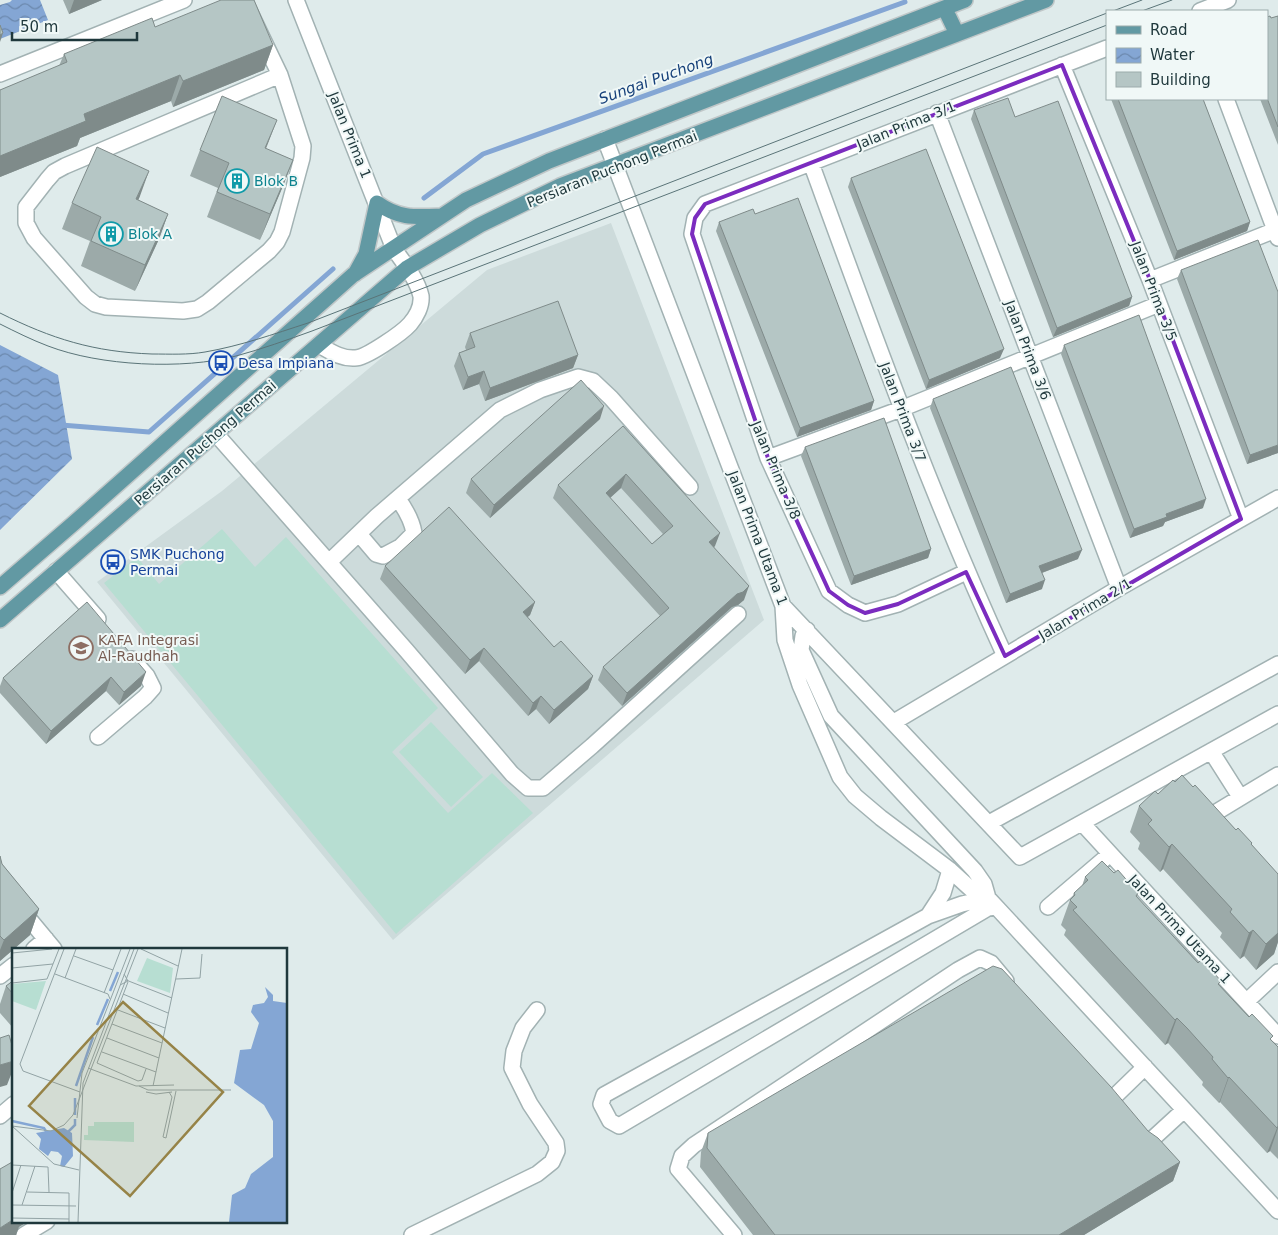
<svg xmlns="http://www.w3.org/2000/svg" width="1278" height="1235" font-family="'DejaVu Sans',sans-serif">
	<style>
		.built { fill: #cddbdb }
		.pitch { fill: #b7ded2 }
		.water { fill: url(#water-waves) }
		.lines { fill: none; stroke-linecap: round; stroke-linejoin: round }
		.stream { stroke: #84a6d4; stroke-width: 5 }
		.minor-casing { stroke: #a2b2b3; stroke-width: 18 }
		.major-casing { stroke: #c0c7c8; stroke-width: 18 }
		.minor { stroke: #fff; stroke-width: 15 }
		.major { stroke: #6299a3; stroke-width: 15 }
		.tram { stroke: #5a7478; stroke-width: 1 }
		.wall { fill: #9caaa9; fill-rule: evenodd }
		.shaded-wall { fill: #7f8b8a }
		.building { fill: #b5c6c5; stroke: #7f8b8a; fill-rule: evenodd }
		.marked { fill: none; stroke: #7b2cbf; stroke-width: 4; stroke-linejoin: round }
		.labels { text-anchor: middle; stroke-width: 4; stroke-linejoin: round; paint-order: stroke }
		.street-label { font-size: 14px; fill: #1f383c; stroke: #f0f8f7 }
		.culture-label { font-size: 14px; fill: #0d838f; stroke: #f0f8f7; text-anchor: start }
		.transit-label { font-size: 14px; fill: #164399; stroke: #f0f8f7; text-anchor: start }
		.education-label { font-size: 14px; fill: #785e54; stroke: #f0f8f7; text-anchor: start }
		.water-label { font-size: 15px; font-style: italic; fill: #17417a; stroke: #f0f8f7 }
		.inset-river { fill: none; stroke: #84a6d4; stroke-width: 2.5 }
		.inset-road { fill: none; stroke: #92a3a5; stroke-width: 1 }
		.view { fill: #968347; fill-opacity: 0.15; stroke: #968347; stroke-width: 2.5 }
		.inset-edge { fill: none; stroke: #1f383c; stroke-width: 2.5 }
	</style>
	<defs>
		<pattern id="water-waves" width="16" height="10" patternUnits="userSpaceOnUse" patternTransform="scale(1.25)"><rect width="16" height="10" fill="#84a6d4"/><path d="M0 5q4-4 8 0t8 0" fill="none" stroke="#6b88ad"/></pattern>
	</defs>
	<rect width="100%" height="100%" fill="#dfebeb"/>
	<path class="built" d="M611 223 764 620 393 940 97 582 222 491 487 270Z"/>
	<path class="pitch" d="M222 529 255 567 286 537 438 708 392 752 448 813 492 773 533 813 396 934 104 583 137 557 159 584Z
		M431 722 483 777 451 807 399 752Z"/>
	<path class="water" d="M12 0H40L48 20 0 39V5L10 2Z
		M0 345 58 375 72 459 0 530Z"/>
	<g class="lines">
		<path class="stream" d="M424 198 483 154 905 2
			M61 425 149 432 333 269"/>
		<g class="minor-casing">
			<path id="minor" d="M244 0 280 75 303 146 302 158 282 232 277 242 269 251 208 302 197 309 183 311 106 307 95 304 86 297 34 238 26 223V207L47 180 54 172 65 166 280 75
				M296 0 394 249C404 263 417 279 421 296 422 306 416 317 410 324 402 333 366 358 355 358 341 359 330 351 319 345
				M1200 11 1228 0
				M1062 65 1150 280 1241 519
				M0 74 184 0
				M1226 99 1278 238
				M937 113 1119 588
				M605 139 783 606 1020 857 1278 714
				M811 163C872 330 931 495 1005 656
				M1150 280 1278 229
				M216 434 406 650 512 774 528 788H543L592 746 738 614
				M768 458 901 409 1159 304
				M359 534 376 554 383 556 400 547 414 533C412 520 406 510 398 499
				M329 562 377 516 500 410 540 390 578 377 593 381 611 398 690 487
				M56 571 98 619
				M966 572 898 604 865 613 848 605 829 591 768 458 692 234 695 218 705 204 1107 48
				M783 606 785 640 800 685 840 777 855 796 881 818 950 870 972 890 988 898 1278 1211
				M807 630 803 636 801 650 831 716 975 871 984 884 988 898
				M894 722 1119 588 1278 498
				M98 737 145 697 153 688 147 676 132 659
				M1211 751 1237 792 1243 796 1278 775
				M1215 813 1243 796
				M989 823 1278 664
				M1082 823 1278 1036
				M950 870 943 893 928 916 604 1095 601 1104 610 1121 619 1126 988 908 996 907
				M0 884 54 949
				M1048 907 1110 854
				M928 916 962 904 988 898
				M34 949 46 939
				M0 976 14 965
				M1247 1001 1278 972
				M1103 1093 1111 1100 1145 1067
				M0 1116 14 1104
				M1148 1143 1184 1110
				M24 1235 47 1221
				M412 1235 537 1174 552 1162 557 1151 556 1143 530 1104 512 1068 514 1051 523 1028 537 1010
				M734 1235 678 1169 682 1156 694 1145 958 970 980 958 991 963 1006 981"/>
		</g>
		<g class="major-casing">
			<path id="major" d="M945 9 957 34
				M355 274 366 254 377 203C399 219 416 217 442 216
				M0 587 74 523 353 275 466 200 549 161 965 0
				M0 620 407 268 480 225 560 186 1046 0"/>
		</g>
		<use href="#minor" class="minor"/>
		<use href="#major" class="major"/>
		<path class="tram" d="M1113 11 1142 0
			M1142 11 1172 0
			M0 313C52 339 94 352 152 354 170 354 188 355 205 352 240 346 274 334 308 323L1107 13
			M0 324C16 332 32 340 48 346 100 366 183 370 236 356 262 349 287 340 312 331L1107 25"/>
	</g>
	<path class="wall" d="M63 0H102L69 14Z
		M1278 16V145L1260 99H1267L1271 18Z
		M155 27 273 45 264 70 173 107 171 101 80 138 77 146 0 177V90L59 66 64 54Z
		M1111 99H1203L1250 222 1247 231 1174 260Z
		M974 110 1015 117 1132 297 1129 306 1053 337 971 119Z
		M266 149 293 160 283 186 260 240 207 217 218 188 190 176 200 150Z
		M851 178 1000 358 926 389 848 187Z
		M140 196 138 200 168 214 159 239 135 291 81 266 90 241 62 229 72 203Z
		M755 214 874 401 871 410 797 437 716 231 719 222Z
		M1181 270 1278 453 1247 464 1177 279Z
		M470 333 578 355 573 368 485 401 479 384 463 390 454 366 459 353 466 350 465 347Z
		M1064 345 1203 508 1165 522 1163 526 1130 538 1061 354Z
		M933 399 1078 559 1042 573V589L1006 603 930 408Z
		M600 419 490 518 466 493 471 479Z
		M623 426 715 546 714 547 744 600 738 605 732 607 622 706 598 680 603 667 660 616 553 498 558 485ZM621 488 663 534 652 544 610 498Z
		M805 447 931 549 928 558 851 585 801 456Z
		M385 566 535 602 530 615 527 617 554 647 593 676 588 689 549 724 536 709 528 716 479 661 465 674 380 579Z
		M87 602 141 686 119 705 106 691 46 744 0 693V686L3 678Z
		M1175 782 1193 787 1236 830 1252 843V845L1278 942 1274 954 1256 970 1244 956 1240 959 1220 937 1222 933 1163 869 1160 872 1138 849 1140 843 1130 832 1139 806 1158 794Z
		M0 856 2 864 39 909 30 935 0 961Z
		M1114 873 1138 893 1137 897 1278 1047V1159L1270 1151 1267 1153 1220 1102 1219 1103 1202 1085 1203 1082 1178 1054 1168 1043 1165 1045 1064 935 1066 930 1061 925 1070 900 1072 898 1074 893 1082 886 1085 877Z
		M14 980V1029L0 1013V1004L6 986Z
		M1148 1131 1180 1162 1173 1181 1084 1235H753L700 1167 701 1152 708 1133Z"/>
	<path class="shaded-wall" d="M74 0H102L69 14Z
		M3 33 0 42V35Z
		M273 45 264 70 173 107 183 81Z
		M180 75 171 101 80 138 77 146 0 177V156L84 114Z
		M277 120 267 146 255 174 265 148Z
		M293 160 283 186 260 240 270 214Z
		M149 171 140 196 127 225 136 199Z
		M168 214 159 239 135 291 145 265Z
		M1250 222 1247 231 1174 260 1177 251Z
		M1132 297 1129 306 1053 337 1057 328Z
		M1004 349 1000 358 926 389 929 380Z
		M578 355 573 368 485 401 490 388Z
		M484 371 479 384 463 390 468 377Z
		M874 401 871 410 797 437 800 428Z
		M604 406 600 419 490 518 494 505Z
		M1278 445V453L1247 464 1250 455Z
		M626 474 621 488 601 506 606 493Z
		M1206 499 1203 508 1165 522 1163 526 1130 538 1134 529 1166 514Z
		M720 533 715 546 704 556 709 542Z
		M931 549 928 558 851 585 854 576Z
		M1082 550 1078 559 1036 575 1039 566Z
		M1045 580 1042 589 1006 603 1010 594Z
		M749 586 744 600 738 605 732 607 622 706 627 693 737 594Z
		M535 602 530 615 518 626 523 612Z
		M484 648 479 661 465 674 470 660Z
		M146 672 141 686 119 705 124 692Z
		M593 676 588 689 549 724 554 710Z
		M111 677 106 691 46 744 51 731Z
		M541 696 536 709 528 716 533 703Z
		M1172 844 1163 869 1160 872 1169 847Z
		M39 909 30 935 0 961V950L4 940Z
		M1278 927V942L1274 954 1256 970 1266 944Z
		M1253 930 1244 956 1240 959 1249 933Z
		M1177 1018 1168 1043 1165 1045 1175 1020Z
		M14 1061V1067L7 1085 0 1087V1065Z
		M1229 1077 1220 1102 1219 1103 1228 1078Z
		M1278 1126V1128L1270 1151 1267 1153 1277 1128Z
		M1180 1162 1173 1181 1084 1235H1059Z
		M14 1219V1221H29L19 1227 16 1235H0V1228Z"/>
	<path class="building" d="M221 0H254L273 45 183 81 180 75 84 114 86 121 0 156V90L67 62 64 54 152 18 155 27Z
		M1270 16 1271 18 1278 16V127L1267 98V17Z
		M0 25 3 33 0 35Z
		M222 96 277 120 265 148 293 160 270 214 217 192 229 163 200 150Z
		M1008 98 1015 117 1058 101 1132 297 1057 328 974 110Z
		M1118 99H1203L1250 222 1177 251Z
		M97 147 149 171 136 199 168 214 145 265 91 241 101 217 72 203Z
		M926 149 1004 349 929 380 851 178Z
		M798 198 874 401 800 428 719 222 753 209 755 214Z
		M1258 240 1278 292V445L1250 455 1181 270Z
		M558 301 578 355 490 388 484 371 468 377 459 353 475 347 470 333Z
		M1139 315 1206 499 1166 514 1167 517 1134 529 1064 345Z
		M1011 367 1082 550 1039 566 1045 580 1010 594 933 399Z
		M581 380 604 406 494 505 471 479Z
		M884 418 931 549 854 576 805 447Z
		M623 426 720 533 709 542 749 586 743 592 737 594 627 693 603 667 669 608 558 485ZM626 474 673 526 652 544 606 493Z
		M449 507 535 602 523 612 554 647 561 641 593 676 554 710 541 696 533 703 484 648 470 660 385 566Z
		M87 602 146 672 124 692 111 677 51 731 3 678Z
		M1182 775 1193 787 1195 785 1236 830 1238 828 1252 843 1251 844 1278 874V933L1266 944 1253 930 1249 933 1230 912 1232 909 1172 844 1169 847 1148 824 1152 820 1139 806 1155 791 1158 794 1173 780 1175 782Z
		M0 856 2 864 39 909 4 940 0 936Z
		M1102 861 1114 873 1118 870 1138 893 1136 896 1198 963 1202 959 1221 981 1218 984 1249 1017 1252 1014 1273 1036 1270 1039 1278 1047V1126L1277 1128 1229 1077 1228 1078 1212 1059 1213 1057 1187 1028 1177 1018 1175 1020 1073 910 1077 907 1070 900 1075 895 1074 893 1088 880 1085 877Z
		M993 966 1002 969 1111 1087 1148 1131 1158 1138 1180 1162 1059 1235H775L707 1148 708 1133Z
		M14 980V995L6 986Z
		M9 1035 14 1052V1061L0 1065V1038Z
		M14 1161V1219L0 1228V1169Z"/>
	<path class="marked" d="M1062 65 1150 280 1241 519 1005 656 966 572 898 604 865 613 848 605 829 591 768 458 692 234 695 218 705 204Z"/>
	<defs>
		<g id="building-ring" transform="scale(1.25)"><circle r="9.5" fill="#f0f8f7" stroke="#0f9aa8" stroke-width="1.5"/><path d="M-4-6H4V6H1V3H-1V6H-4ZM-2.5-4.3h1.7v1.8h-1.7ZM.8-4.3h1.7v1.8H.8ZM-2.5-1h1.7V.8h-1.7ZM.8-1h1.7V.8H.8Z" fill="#0f9aa8"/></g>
		<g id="bus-ring" transform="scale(1.25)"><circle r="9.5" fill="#f0f8f7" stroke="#1a4fb4" stroke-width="1.5"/><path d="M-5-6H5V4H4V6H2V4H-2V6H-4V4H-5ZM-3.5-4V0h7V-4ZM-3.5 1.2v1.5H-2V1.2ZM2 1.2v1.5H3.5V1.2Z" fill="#1a4fb4"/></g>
		<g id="school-ring" transform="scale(1.25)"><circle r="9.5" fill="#f0f8f7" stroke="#8d6e63" stroke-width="1.5"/><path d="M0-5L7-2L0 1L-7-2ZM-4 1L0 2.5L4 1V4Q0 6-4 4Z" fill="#8d6e63"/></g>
	</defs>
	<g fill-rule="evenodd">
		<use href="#building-ring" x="237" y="181"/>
		<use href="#building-ring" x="111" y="234"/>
		<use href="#bus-ring" x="221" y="363"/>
		<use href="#bus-ring" x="113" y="562"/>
		<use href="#school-ring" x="81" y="648"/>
	</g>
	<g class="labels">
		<g class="street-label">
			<text transform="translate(906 125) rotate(-22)" y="5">Jalan Prima 3/1</text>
			<text transform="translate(350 135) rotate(68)" y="5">Jalan Prima 1</text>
			<text transform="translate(612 169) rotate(-22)" y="5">Persiaran Puchong Permai</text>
			<text transform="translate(1154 291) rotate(69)" y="5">Jalan Prima 3/5</text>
			<text transform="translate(1028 350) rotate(69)" y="5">Jalan Prima 3/6</text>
			<text transform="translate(903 412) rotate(69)" y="5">Jalan Prima 3/7</text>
			<text transform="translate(205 443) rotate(-41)" y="5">Persiaran Puchong Permai</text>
			<text transform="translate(776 470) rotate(67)" y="5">Jalan Prima 3/8</text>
			<text transform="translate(758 538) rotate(69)" y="5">Jalan Prima Utama 1</text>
			<text transform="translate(1085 609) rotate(-31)" y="5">Jalan Prima 2/1</text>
			<text transform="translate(1180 929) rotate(47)" y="5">Jalan Prima Utama 1</text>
		</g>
		<g class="culture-label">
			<text x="254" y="186">Blok B</text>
			<text x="128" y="239">Blok A</text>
		</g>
		<g class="transit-label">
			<text x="238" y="368">Desa Impiana</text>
			<text x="130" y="559">SMK Puchong<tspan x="130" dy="16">Permai</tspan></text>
		</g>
		<g class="education-label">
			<text x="98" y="645">KAFA Integrasi<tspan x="98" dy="16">Al-Raudhah</tspan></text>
		</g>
		<g class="water-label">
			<text transform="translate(656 79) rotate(-20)" y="5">Sungai Puchong</text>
		</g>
	</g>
	<g transform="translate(12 948)">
		<rect width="275" height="275" fill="#dfebeb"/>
		<path d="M135 10 161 20 158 45 125 33ZM34 33 24 62 0 53V36Z" fill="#b7ded2"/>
		<path d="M82 174H122V194L72 192V187H76V178H82Z" fill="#b7ded2"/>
		<path d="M253 39 261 47V53L275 55V274H217L220 247 233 240 239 226 261 209V173L252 157 222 135 228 102 239 101 247 75 239 64 241 57 252 55 256 49ZM52 180 60 185 61 208 52 219 48 218 50 208 46 204 39 203 36 208 27 201 29 191 24 185Z" fill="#84a6d4"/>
		<path class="inset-river" d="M98 43 106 24M85 77 96 51M64 138 81 89M63 167V150M0 173 32 180 35 185M56 184 63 177V171"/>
		<path class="inset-road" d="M52 1 8 116 11 123 68 144M129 1 166 18M0 5 40 1M62 8 101 22M0 20 41 16M43 26 96 46 98 51M53 30 64 1M164 31 188 30 190 6M114 32 160 50M116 34 85 115 126 133 130 132 134 121M0 35 35 31 47 1M108 37 116 33 112 26M92 45 109 1M111 46 156 65M106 62 153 80M100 76 150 95M95 90 147 110M90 104 144 124M76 120 124 138 162 137M127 138 136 142H219M141 138 170 1M134 144 144 146 160 144M65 170 70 125 118 1M0 178 42 216 67 222M0 178 39 183 52 177 61 167 126 1M151 189 154 190 164 143M151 189 160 149 157 144M0 217 36 219 37 244M15 244 57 245V274M0 245 9 217M0 257 64 258M10 257 23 218M0 270 57 271M66 274 71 135 122 1"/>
		<path class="view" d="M111 54 211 144 118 248 17 158Z"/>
		<rect width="275" height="275" class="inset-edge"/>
	</g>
	<rect x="1106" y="10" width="162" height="90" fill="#f0f8f7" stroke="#9cabac"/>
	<rect x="1116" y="26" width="25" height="8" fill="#6299a3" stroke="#9cabac"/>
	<text x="1150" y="35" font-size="15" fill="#1f383c">Road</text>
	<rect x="1116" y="48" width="25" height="15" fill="url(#water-waves)" stroke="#9cabac"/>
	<text x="1150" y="60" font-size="15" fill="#1f383c">Water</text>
	<rect x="1116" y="72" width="25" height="15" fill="#b5c6c5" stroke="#9cabac"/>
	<text x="1150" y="85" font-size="15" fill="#1f383c">Building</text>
	<path d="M12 32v8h125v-8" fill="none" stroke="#1f383c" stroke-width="2.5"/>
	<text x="20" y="32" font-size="15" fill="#1f383c" stroke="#f0f8f7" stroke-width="4" paint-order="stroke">50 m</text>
</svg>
